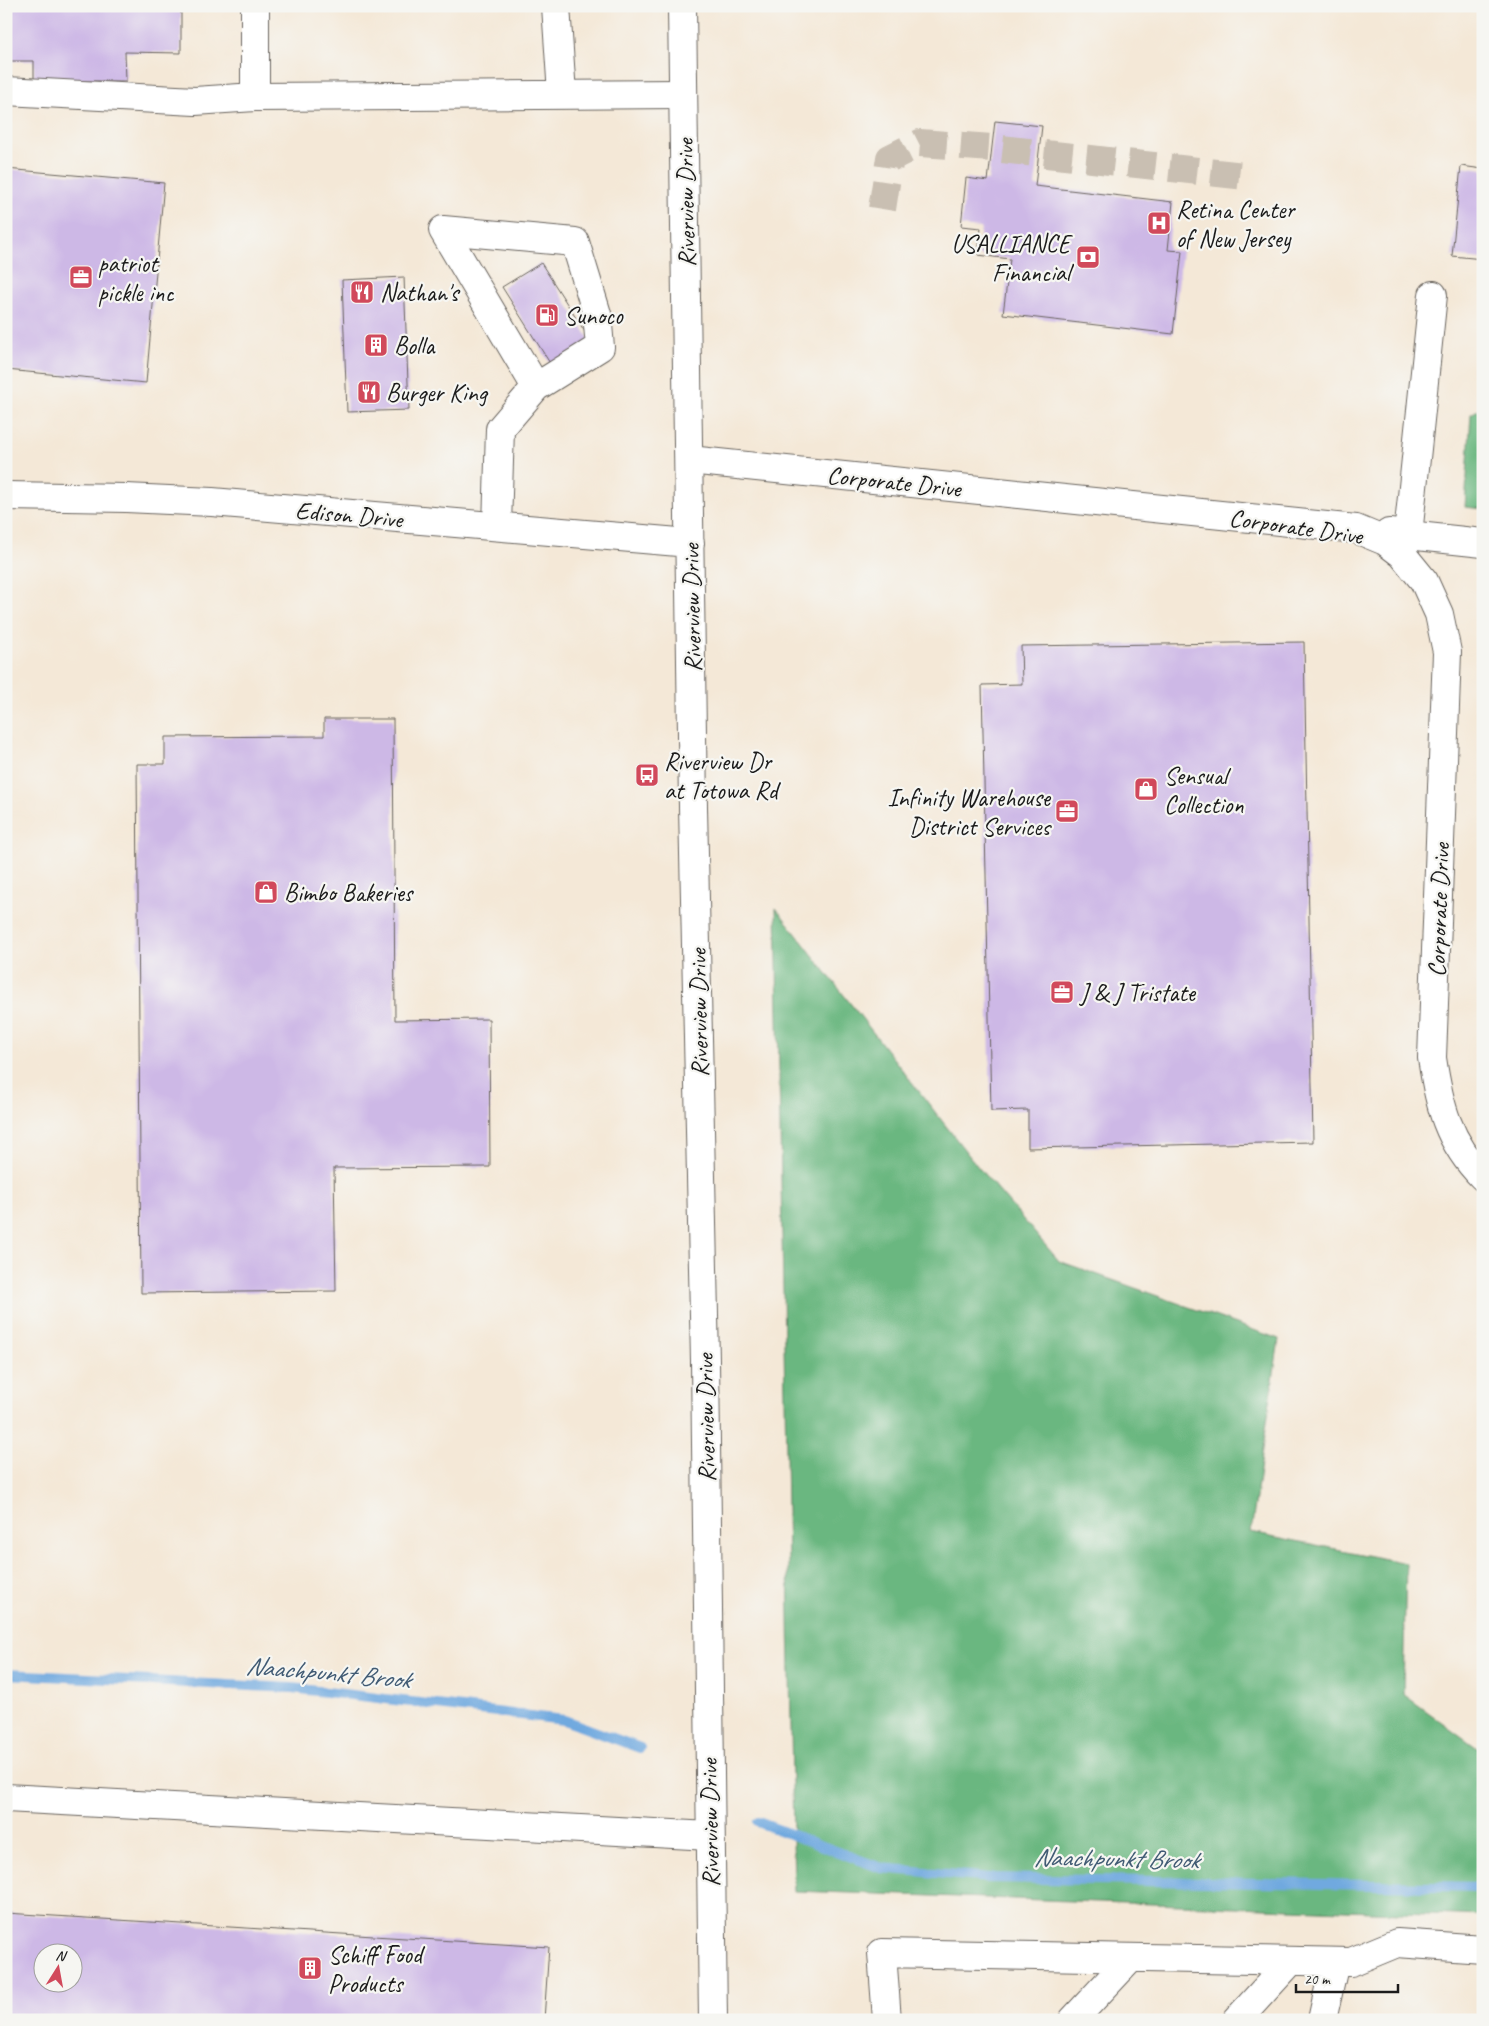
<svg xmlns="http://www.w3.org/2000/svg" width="1489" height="2026" font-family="Caveat,sans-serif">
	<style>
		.forest { fill: #6bb780; stroke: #446a4e }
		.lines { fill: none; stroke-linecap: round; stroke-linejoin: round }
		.stream { stroke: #6fa9df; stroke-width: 10 }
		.building { fill: #cdb8e6; fill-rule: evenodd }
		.minor-tunnel { stroke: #c9bfb2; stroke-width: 28; stroke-dasharray: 28 14; stroke-linecap: butt }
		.minor-casing { stroke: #68635d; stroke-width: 30 }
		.major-casing { stroke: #68635d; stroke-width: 30 }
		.minor { stroke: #fff; stroke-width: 28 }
		.major { stroke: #fff; stroke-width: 28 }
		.labels { text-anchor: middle; stroke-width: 4.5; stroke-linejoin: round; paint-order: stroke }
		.street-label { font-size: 25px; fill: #1c1c1c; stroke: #f6f6f2 }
		.poi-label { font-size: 25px; fill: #1c1c1c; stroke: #f6f6f2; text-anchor: start }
		.water-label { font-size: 26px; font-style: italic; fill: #415b74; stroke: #f6f6f2 }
	</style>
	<rect width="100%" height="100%" fill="#f6f6f2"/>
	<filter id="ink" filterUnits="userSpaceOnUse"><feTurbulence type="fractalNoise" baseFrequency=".02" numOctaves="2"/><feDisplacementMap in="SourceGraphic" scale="10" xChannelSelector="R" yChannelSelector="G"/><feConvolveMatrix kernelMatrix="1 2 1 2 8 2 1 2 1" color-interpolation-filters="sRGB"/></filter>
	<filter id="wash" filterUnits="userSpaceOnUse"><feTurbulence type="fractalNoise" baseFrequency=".0096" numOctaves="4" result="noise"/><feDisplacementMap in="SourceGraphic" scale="20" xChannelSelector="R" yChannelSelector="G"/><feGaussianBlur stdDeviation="1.12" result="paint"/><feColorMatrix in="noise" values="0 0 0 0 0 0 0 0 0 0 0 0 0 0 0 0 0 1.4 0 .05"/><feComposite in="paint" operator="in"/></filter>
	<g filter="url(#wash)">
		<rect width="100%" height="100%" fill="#f4e8d7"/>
		<path class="forest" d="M1483 407V509L1465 507 1471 414Z
			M776 908 978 1167 1059 1261 1279 1339 1251 1532 1406 1563 1403 1694 1483 1752V1916L794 1891Z"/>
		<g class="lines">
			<path class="stream" d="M6 1674 292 1688 564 1720 640 1748
				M758 1822 881 1868 990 1878 1483 1887"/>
		</g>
		<g id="blocks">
			<path class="building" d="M6 6H181V53L125 52 126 81H34V61H6Z
				M995 121 1042 126 1035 186 1173 202 1168 250 1182 251 1173 334 1003 314 1010 259 978 255 981 228 961 226 966 178 988 181Z
				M1461 166 1483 169V259L1452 256Z
				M6 169 164 183 146 383 6 370Z
				M541 263 592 343 553 368 502 287Z
				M404 277 409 410 347 412 342 280Z
				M1304 642 1313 1142 1028 1148V1110L991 1111 982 685 1022 684 1021 646Z
				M324 719H393L395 1020 489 1019 490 1167 334 1168 336 1291 141 1293 137 764H165V737L324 736Z
				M6 1913 549 1947 544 2020H6ZM42 1954H72V1984H42Z"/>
		</g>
	</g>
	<g filter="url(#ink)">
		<use href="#blocks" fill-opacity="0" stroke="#68635d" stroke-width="1"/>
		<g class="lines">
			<path class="minor-tunnel" d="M882 209 890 158 920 143 992 148 1253 177"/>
			<g class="minor-casing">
				<path id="minor" d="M556 6 562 94
					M6 91 195 101 255 97 683 94
					M255 97V6
					M689 460 1356 529 1385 541 1402 554 1424 581 1439 614 1447 652 1432 1058C1439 1105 1448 1142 1483 1177
					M497 526 500 429 536 387 600 347 597 314 575 242 443 230 536 387
					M1389 533 1483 543
					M1408 535 1433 295
					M6 1798 710 1836
					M887 2020 882 1953 1351 1962 1397 1943 1483 1949
					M1073 2020 1131 1958
					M1237 2020 1291 1961
					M1322 2020 1335 1962"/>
			</g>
			<g class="major-casing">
				<path id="major" d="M682 6 693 807 705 1361 713 2020
					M6 496 126 498 212 502 690 543"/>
			</g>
			<use href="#minor" class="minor"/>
			<use href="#major" class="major"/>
		</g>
	</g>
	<defs>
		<g id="hospital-square" transform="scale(1.25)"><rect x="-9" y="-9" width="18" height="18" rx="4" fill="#d1495b" stroke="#f6f6f2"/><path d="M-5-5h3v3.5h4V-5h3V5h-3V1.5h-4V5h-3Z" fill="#fff"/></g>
		<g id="bank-square" transform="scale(1.25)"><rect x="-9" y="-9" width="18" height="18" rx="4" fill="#d1495b" stroke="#f6f6f2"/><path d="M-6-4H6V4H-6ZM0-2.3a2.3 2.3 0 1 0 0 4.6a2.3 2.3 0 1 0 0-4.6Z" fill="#fff"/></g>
		<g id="office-square" transform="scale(1.25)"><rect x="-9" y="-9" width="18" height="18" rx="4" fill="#d1495b" stroke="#f6f6f2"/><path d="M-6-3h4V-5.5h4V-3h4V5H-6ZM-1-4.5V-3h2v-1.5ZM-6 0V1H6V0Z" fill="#fff"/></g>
		<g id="restaurant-square" transform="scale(1.25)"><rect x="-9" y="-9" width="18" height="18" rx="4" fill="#d1495b" stroke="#f6f6f2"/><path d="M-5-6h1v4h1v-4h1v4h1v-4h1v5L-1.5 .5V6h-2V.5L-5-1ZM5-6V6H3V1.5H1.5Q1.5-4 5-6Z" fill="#fff"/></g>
		<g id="fuel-square" transform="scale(1.25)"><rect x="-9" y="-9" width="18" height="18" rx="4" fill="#d1495b" stroke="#f6f6f2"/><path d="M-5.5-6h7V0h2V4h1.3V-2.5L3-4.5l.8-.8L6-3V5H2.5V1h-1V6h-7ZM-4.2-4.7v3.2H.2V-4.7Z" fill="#fff"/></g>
		<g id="building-square" transform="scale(1.25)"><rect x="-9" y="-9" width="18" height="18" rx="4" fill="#d1495b" stroke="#f6f6f2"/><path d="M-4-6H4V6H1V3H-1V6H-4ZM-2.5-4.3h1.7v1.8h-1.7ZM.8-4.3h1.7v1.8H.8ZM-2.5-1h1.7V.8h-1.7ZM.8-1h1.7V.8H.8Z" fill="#fff"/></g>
		<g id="bus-square" transform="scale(1.25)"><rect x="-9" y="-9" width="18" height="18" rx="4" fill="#d1495b" stroke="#f6f6f2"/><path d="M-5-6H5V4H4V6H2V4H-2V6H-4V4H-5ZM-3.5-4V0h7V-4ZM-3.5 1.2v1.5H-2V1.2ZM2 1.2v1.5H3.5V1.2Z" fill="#fff"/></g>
		<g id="shop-square" transform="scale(1.25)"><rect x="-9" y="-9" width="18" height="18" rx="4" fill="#d1495b" stroke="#f6f6f2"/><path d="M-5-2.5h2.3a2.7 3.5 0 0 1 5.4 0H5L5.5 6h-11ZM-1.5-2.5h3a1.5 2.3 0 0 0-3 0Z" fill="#fff"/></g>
	</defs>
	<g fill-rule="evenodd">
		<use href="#hospital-square" x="1159" y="223"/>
		<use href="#bank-square" x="1088" y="257"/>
		<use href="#office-square" x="81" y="277"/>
		<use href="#restaurant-square" x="362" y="292"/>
		<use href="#fuel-square" x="547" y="315"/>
		<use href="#building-square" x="376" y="345"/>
		<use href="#restaurant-square" x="369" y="392"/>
		<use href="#bus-square" x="647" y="775"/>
		<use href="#shop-square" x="1146" y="789"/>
		<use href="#office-square" x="1067" y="811"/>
		<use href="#shop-square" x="266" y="892"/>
		<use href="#office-square" x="1062" y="992"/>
		<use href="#building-square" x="310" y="1968"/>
	</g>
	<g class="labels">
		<g class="street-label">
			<text transform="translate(685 203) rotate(-91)" y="9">Riverview Drive</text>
			<text transform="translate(894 481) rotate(6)" y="9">Corporate Drive</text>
			<text transform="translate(349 514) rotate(5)" y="9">Edison Drive</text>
			<text transform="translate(1296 526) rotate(8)" y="9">Corporate Drive</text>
			<text transform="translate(691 608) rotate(-91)" y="9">Riverview Drive</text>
			<text transform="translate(1438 910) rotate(-88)" y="9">Corporate Drive</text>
			<text transform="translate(698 1013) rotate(-91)" y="9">Riverview Drive</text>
			<text transform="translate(705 1418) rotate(-91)" y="9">Riverview Drive</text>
			<text transform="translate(709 1823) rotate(-91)" y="9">Riverview Drive</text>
		</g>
		<g class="poi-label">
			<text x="1176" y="218">Retina Center<tspan x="1176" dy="29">of New Jersey</tspan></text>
			<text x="1070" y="252" text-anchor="end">USALLIANCE<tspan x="1070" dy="29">Financial</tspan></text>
			<text x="98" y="272">patriot<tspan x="98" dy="29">pickle inc</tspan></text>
			<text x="380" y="301">Nathan's</text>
			<text x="564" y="324">Sunoco</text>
			<text x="394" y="354">Bolla</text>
			<text x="386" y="401">Burger King</text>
			<text x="664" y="770">Riverview Dr<tspan x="664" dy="29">at Totowa Rd</tspan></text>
			<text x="1164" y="784">Sensual<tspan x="1164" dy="29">Collection</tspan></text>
			<text x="1050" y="806" text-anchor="end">Infinity Warehouse<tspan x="1050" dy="29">District Services</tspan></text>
			<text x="284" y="901">Bimbo Bakeries</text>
			<text x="1080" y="1001">J &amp; J Tristate</text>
			<text x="328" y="1963">Schiff Food<tspan x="328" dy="29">Products</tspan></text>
		</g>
		<g class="water-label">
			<text transform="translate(328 1672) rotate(5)" y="9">Naachpunkt Brook</text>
			<text transform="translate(1116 1858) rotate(1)" y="9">Naachpunkt Brook</text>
		</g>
	</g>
	<rect width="1489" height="2026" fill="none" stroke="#f6f6f2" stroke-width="25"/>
	<g transform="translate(58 1968) rotate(11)"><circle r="24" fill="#f6f6f2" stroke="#9f9f9c"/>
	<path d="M0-4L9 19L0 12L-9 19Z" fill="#d1495b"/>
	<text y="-8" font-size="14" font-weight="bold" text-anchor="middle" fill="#1c1c1c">N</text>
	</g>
	<path d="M1296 1984v8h102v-8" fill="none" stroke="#1c1c1c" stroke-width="2.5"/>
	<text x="1304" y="1984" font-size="15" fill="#1c1c1c" stroke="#f6f6f2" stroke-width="4" paint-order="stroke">20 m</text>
</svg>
